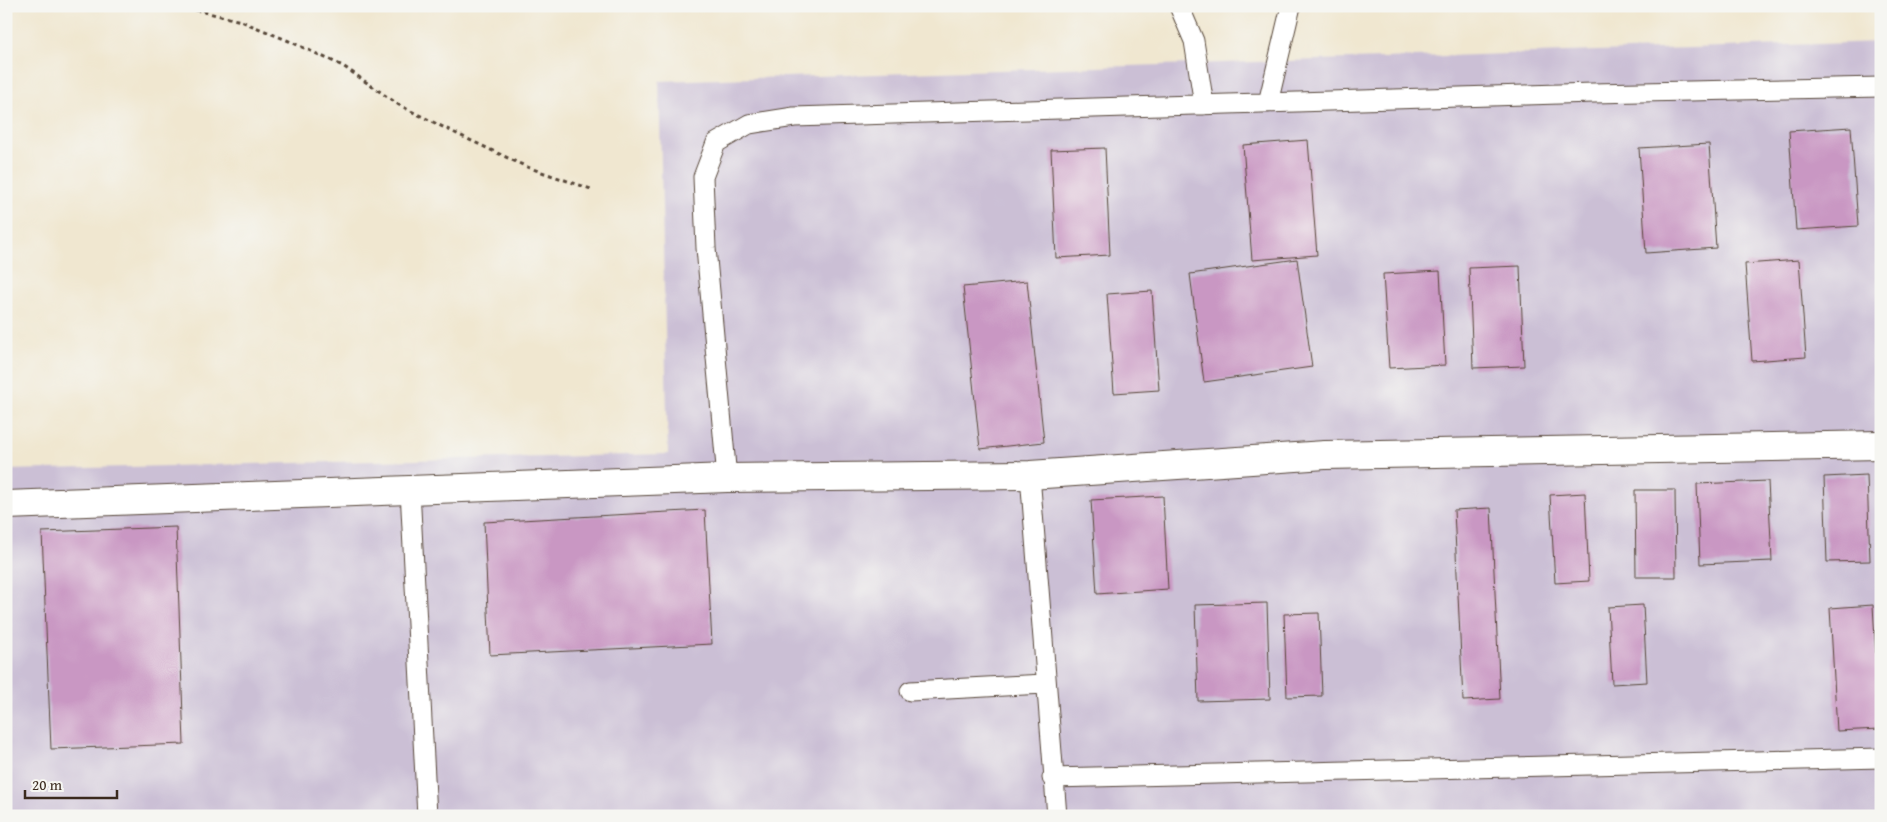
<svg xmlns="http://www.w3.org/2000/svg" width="1887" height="822" font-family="'Gentium Book Plus',serif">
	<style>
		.industrial { fill: #cbbfd5 }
		.building { fill: #c997c3 }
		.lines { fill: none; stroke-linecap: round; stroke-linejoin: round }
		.service-casing { stroke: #564639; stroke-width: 21 }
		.minor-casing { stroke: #564639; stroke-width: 30 }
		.path { stroke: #564639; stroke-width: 3; stroke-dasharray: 4 4; stroke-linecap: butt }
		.service { stroke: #fff; stroke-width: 19 }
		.minor { stroke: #fff; stroke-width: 28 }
	</style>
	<rect width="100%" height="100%" fill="#f6f6f2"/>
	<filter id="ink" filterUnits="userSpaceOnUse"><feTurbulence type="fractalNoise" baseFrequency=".02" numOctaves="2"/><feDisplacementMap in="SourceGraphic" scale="10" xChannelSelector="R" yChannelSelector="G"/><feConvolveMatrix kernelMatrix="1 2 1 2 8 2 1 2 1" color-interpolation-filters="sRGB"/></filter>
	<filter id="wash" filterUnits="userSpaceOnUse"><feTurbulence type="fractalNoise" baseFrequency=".0096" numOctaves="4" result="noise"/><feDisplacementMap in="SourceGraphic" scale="20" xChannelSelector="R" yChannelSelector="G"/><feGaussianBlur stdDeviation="1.12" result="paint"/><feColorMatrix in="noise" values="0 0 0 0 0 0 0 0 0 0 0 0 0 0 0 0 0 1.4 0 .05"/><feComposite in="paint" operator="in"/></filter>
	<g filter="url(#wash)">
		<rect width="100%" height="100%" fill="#f0e7d0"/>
		<path class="industrial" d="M1881 42V816H6V470L668 454 659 81Z"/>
		<g id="blocks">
			<path class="building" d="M1851 127 1858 226 1796 230 1789 131Z
				M1308 140 1317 255 1252 260 1243 145Z
				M1709 144 1716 248 1646 253 1639 148Z
				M1105 148 1110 255 1056 258 1051 150Z
				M1297 259 1312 367 1204 382 1190 274Z
				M1799 260 1806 357 1752 361 1745 264Z
				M1520 266 1524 366 1473 368 1469 268Z
				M1440 271 1445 365 1389 368 1383 274Z
				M1027 281 1044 442 980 449 963 287Z
				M1152 291 1159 390 1114 393 1107 294Z
				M1867 475 1870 561 1827 562 1824 477Z
				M1768 481 1772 561 1700 564 1697 484Z
				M1635 490H1675L1676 577H1636Z
				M1585 493 1589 581 1555 583 1550 495Z
				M1163 496 1168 589 1097 594 1091 500Z
				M1491 508 1500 699 1463 701 1454 510Z
				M705 510 712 644 490 655 484 522Z
				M176 527 184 744 51 749 42 532Z
				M1267 603 1270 699 1198 701 1195 605Z
				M1643 605 1647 682 1612 684 1608 607Z
				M1873 605 1880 729 1837 731 1830 608Z
				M1319 613 1322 696 1287 697 1284 614Z"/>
		</g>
	</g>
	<g filter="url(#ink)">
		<use href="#blocks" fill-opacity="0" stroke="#564639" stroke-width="1"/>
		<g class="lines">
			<g class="service-casing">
				<path id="service" d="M1179 6 1194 41 1204 105
					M1268 103 1291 6
					M1030 475 1057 816
					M727 478 706 248 703 177 716 143 749 124 794 117 1593 93 1881 87
					M410 490 427 816
					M910 691 1045 684
					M1052 778 1881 758"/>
			</g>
			<g class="minor-casing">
				<path id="minor" d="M6 505 727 478 1030 475 1325 455 1881 445"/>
			</g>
			<path class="path" d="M180 6 241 21 289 41 343 66 399 105 455 133 527 167 591 189"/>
			<use href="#service" class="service"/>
			<use href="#minor" class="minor"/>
		</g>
	</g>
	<rect width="1887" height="822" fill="none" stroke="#f6f6f2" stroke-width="25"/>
	<path d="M25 790v8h92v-8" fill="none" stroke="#3b2a1e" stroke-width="2.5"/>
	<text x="32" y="790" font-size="15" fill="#3b2a1e" stroke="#f6f6f2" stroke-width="4" paint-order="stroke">20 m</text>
</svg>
